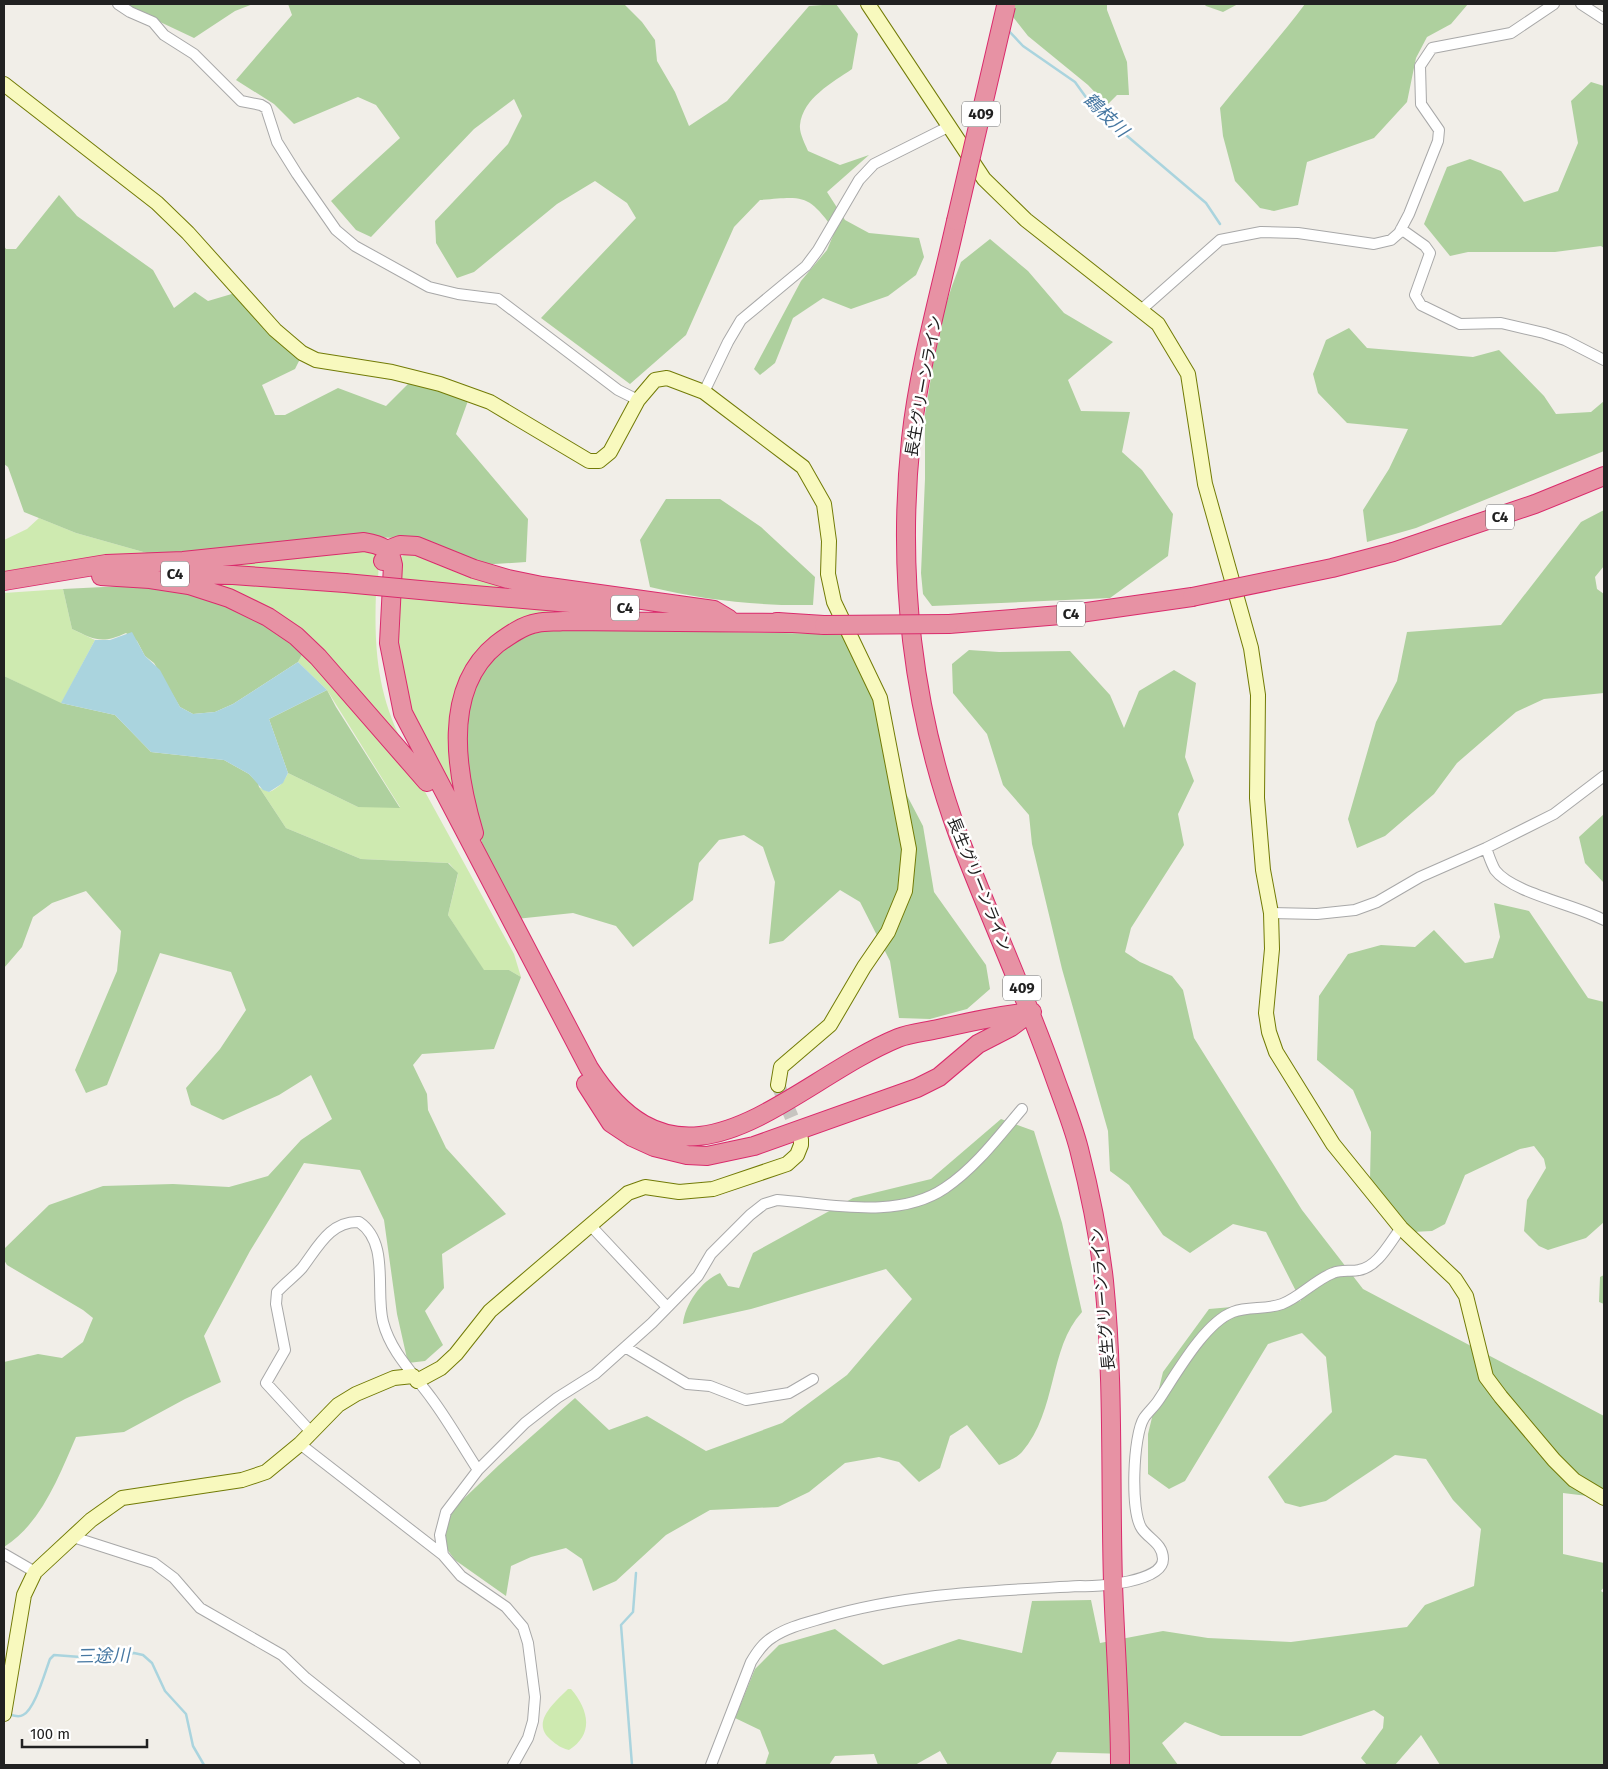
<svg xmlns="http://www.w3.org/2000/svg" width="1608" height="1769" font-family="'Fira Sans','Noto Sans JP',sans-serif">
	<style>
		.grass { fill: #ceeab0 }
		.forest { fill: #aed09e }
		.water { fill: #aad4de }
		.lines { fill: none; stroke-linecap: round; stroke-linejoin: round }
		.stream { stroke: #aad4de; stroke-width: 2.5 }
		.secondary-tunnel { stroke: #c7c5c0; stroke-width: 14; stroke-dasharray: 14 7; stroke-linecap: butt }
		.street-casing { stroke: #a8a8a8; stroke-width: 12 }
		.secondary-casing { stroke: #727b06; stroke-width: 16 }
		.highway-casing { stroke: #da2b6c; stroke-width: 20 }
		.street { stroke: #fff; stroke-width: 10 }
		.secondary { stroke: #f8f9be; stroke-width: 14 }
		.highway { stroke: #e792a4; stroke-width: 18 }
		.highway-bridge-casing { stroke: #da2b6c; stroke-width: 20; stroke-linecap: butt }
		.highway-bridge { stroke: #e792a4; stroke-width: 18 }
		.labels { text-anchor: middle; stroke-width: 5; stroke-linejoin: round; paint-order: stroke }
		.shield { fill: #fff; stroke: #646464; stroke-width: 1 }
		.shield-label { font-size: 15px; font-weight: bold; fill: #212121 }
		.street-label { font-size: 16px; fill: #212121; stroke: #fff }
		.water-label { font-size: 18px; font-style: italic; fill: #4778a2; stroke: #fff }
	</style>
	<rect width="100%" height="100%" fill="#f1eee8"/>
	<path class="grass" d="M39 518 76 533 161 557 4 573V540L27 529Z
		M349 547 375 553 379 561 378 579 187 565Z
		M416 551 647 605 396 580 400 558 406 553Z
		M188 581 376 592C374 647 377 692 402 742L333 667Z
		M63 589 72 629 95 640 61 704 4 676V593Z
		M395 593 596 616 466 824 423 744 397 673Z
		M304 651 418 779 514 954 521 977 509 970 484 971 448 915 458 874 449 863 361 859 286 828 259 787 269 792C279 788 284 782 288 773L358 807H400L327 690 298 662Z
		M568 1689H571C589 1710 594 1734 569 1750 561 1748 557 1745 551 1740 530 1723 554 1703 568 1689Z"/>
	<path class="forest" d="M122 4H253L235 11 194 38Z
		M288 4H624L642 22 655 40 657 61 675 92 689 126 727 101 809 6 836 4 858 34 852 69C832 83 803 98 800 125 799 133 805 144 808 151L840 165 869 155 827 192 845 220 869 233 919 238 924 257 916 275 888 296 851 309 823 298 793 318 775 363 760 375 754 369 801 281 827 250 835 231C808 194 805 196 760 200L734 227 686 335 630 384 541 318 636 218 627 203 595 181 557 204 474 272 457 278 436 243 435 221 508 144 522 116 514 99 474 129 371 237 356 230 331 201 400 138 376 105 358 97 294 124 274 104 236 80 292 15Z
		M1014 4H1107V10L1127 62 1129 95H1117L1107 105 1088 85 1028 36 1009 12Z
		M1204 4H1238L1223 12 1206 6Z
		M1305 4H1468L1451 24 1427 37 1416 58 1407 102 1374 138 1307 162 1298 205 1274 211 1260 208 1235 181 1223 136 1220 108C1248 73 1278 40 1305 4Z
		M1591 82 1604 86V248L1601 246 1555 252H1468L1450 256 1424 224 1447 167 1470 159 1501 171 1524 202 1558 191 1578 143 1571 101Z
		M59 195 77 216 153 270 174 308 195 292 208 301 235 293 301 357 295 369 262 385 275 415H285L338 388 386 406 411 381 469 398 456 434 528 519 526 562 479 565 397 538 367 537 161 557 76 533 24 512 8 467 4 464V246L6 249H16Z
		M990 239 1028 271 1064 313 1113 342 1068 380 1081 411 1130 412 1122 452 1142 470 1173 514 1168 556 1110 598 932 606 923 594 921 573 925 479V414L940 323 952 286 961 262Z
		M1349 328 1367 348 1473 357 1499 350 1544 396 1556 414 1591 412 1604 401V451L1416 528 1367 542 1363 510 1389 469 1408 429 1347 423 1318 393 1313 374 1326 340Z
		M666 499H720L761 527 815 577 813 605C757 606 704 600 650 587L640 540Z
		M1604 510V566L1595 577 1597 589 1604 594V693L1544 699 1516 712 1457 763 1434 794 1385 836 1357 848 1348 819 1376 722 1397 681 1407 632 1501 625 1581 522Z
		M144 585 198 594 266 622 304 651 298 662 233 704 215 712 193 714 180 707 154 663 145 656 137 641 126 633C102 644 95 640 72 629L63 589Z
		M536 629 845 634 874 693 889 761 923 826 934 892 986 965 990 989 967 1009 930 1019 899 1018 890 961 860 902 840 890 783 941 769 944 775 882 763 847 744 835 719 840 699 863 693 900 633 947 616 926 573 913 516 919 494 876 480 837 465 759 467 696 492 653Z
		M969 650 999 652 1070 651 1110 695 1124 728 1139 691 1174 670 1196 683 1185 757 1194 781 1178 814 1184 845 1131 928 1125 952 1140 962 1172 976 1183 990 1194 1038 1302 1210 1363 1289 1604 1416V1498L1563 1493V1554L1604 1563V1587L1601 1591 1604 1593V1765H1440L1421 1735 1395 1765H1367L1361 1758 1383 1728 1384 1717 1374 1710 1301 1736H1221L1185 1722 1162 1743 1178 1765H1126V1754L1057 1752 1050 1765H948L940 1751 915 1765H878L874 1754 835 1756 829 1765H765L769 1753 760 1730 735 1718 755 1669 779 1645 835 1629 883 1665 959 1639 1022 1653 1032 1601 1091 1600 1100 1643 1163 1631 1208 1638 1291 1642 1407 1627 1425 1605 1474 1586 1481 1529 1453 1500 1426 1459 1395 1455 1326 1501 1300 1507 1285 1503 1268 1477 1332 1412 1326 1357 1302 1333 1268 1344 1185 1481 1169 1489 1148 1474V1434L1163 1372 1209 1309 1301 1301 1266 1232 1233 1224 1190 1253 1163 1235 1129 1185 1110 1171 1108 1131 1062 969 1032 844 1029 815 1003 785 987 734 953 693 952 664Z
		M4 676 61 703 115 715 151 752 224 760 249 774 258 783 259 787 286 828 361 859 448 863 458 873 448 915 484 970H509L521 977 494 1049 422 1054 413 1065 427 1094 428 1110 446 1148 506 1214 442 1254 444 1288 425 1311 443 1345 425 1361 408 1363 397 1314 384 1220 360 1170 304 1163 250 1251 204 1336 221 1382 185 1399 124 1432 76 1437C59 1476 41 1524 4 1547V1362L38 1354 62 1358 83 1342 93 1318 83 1310 7 1265 4 1260V1249L49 1205 103 1186 173 1184 229 1187 268 1176 301 1140 332 1119 311 1075 279 1095 223 1120 191 1105 186 1088 220 1049 246 1010 231 972 160 953 107 1085 86 1093 75 1070 117 971 121 931 86 891 52 903 33 917 22 947 4 968Z
		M327 690 336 707 400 808 358 807 288 773 269 719Z
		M1604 814V883L1585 863 1579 837Z
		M1494 903 1529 911 1588 998 1604 1002V1222L1586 1238 1548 1250 1539 1246 1524 1231 1527 1200 1546 1168 1544 1159 1534 1146 1520 1149 1465 1175 1445 1224 1432 1231 1412 1232 1370 1180 1371 1132 1353 1090 1317 1060 1319 996 1348 954 1381 945 1415 947 1434 930 1465 963 1493 958 1500 937Z
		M1001 1119 1034 1131 1062 1223 1082 1312C1048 1349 1058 1410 1022 1452 1017 1458 1006 1462 999 1465L967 1425 950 1436 940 1468 919 1482 899 1462 879 1457 845 1463 809 1492 778 1507 710 1510 666 1535 616 1581 593 1591 582 1559 566 1548 531 1557 511 1566 506 1596 455 1560 438 1537 453 1509 499 1465 575 1398 609 1430 647 1416 706 1451 782 1423 847 1375 912 1299 886 1269 751 1309 683 1324C685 1304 701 1281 720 1273L728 1286 739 1288 753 1253 853 1198 931 1179Z
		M1604 1275V1304L1599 1302 1600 1277Z"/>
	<path class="water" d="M132 632 145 656 160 670 180 707 193 714 215 712 233 704 298 662 327 690 269 719 288 773 283 783 269 792 263 790 249 774 224 760 151 752 115 715 61 703 95 640H110Z"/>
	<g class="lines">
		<path class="stream" d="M1007 29 1023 46 1075 82 1093 107 1206 203 1220 224
			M8 1714C12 1715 18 1718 23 1715 35 1709 45 1672 50 1659L54 1655 107 1659 134 1653 143 1655 152 1663 165 1691 186 1714 193 1746 204 1765
			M632 1765 621 1625 633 1612 636 1573"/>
		<path class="secondary-tunnel" d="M778 1085 801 1139"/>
		<g class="street-casing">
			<path id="street" d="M118 4 130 12 153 22 164 35 194 54 241 101 261 105 266 108 277 142 297 174 336 230 355 246 429 287 458 294 498 299 618 390 638 400
				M1581 4 1604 19
				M1401 229 1425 246 1430 253 1415 295 1421 305 1460 324 1501 323 1544 333 1565 340 1604 360
				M1141 310 1220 240 1261 232 1298 233 1374 244 1391 240 1399 233 1409 214 1438 141 1439 130 1421 104 1420 66 1432 48 1511 33 1554 4
				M704 392 728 342 741 320 806 266 818 250 859 180 874 164 948 127
				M1486 848C1489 856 1491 863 1495 870 1512 893 1577 905 1604 920
				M1271 913 1317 914 1355 910 1377 902 1420 877 1486 848 1554 814 1604 776
				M591 1226 667 1307
				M625 1347 687 1384 710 1386 746 1400 789 1393 813 1379
				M311 1432 266 1383 285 1350 276 1304 277 1292C285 1283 295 1276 302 1268 318 1247 330 1221 359 1222 390 1243 375 1291 383 1322 391 1353 415 1375 432 1399 449 1422 463 1447 478 1470
				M300 1444 443 1555
				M73 1537 154 1563 174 1578 200 1608 282 1655 306 1678 415 1765
				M4 1554 35 1572
				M513 1765 528 1738 533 1721 535 1697 528 1643 523 1627 506 1607 461 1576 443 1555 440 1535 446 1512 478 1470 525 1423 557 1398 595 1374 652 1323 698 1276 711 1254 750 1215 764 1204 777 1200C831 1204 898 1220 945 1188 975 1168 999 1136 1022 1109
				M711 1765 751 1662C757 1652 763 1643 773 1637 788 1627 806 1623 823 1618 907 1593 993 1591 1080 1586 1098 1587 1163 1582 1163 1559 1163 1544 1149 1539 1142 1529 1130 1512 1133 1435 1144 1418 1148 1412 1154 1407 1158 1401 1175 1376 1204 1323 1233 1312 1248 1306 1266 1310 1282 1304 1300 1297 1315 1280 1333 1273 1342 1269 1351 1272 1359 1270 1378 1267 1390 1242 1401 1228"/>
		</g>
		<g class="secondary-casing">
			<path id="secondary" d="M868 4 984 179 1026 220 1158 324 1188 374 1205 484 1251 648 1258 695 1257 798 1263 870 1271 913 1272 949 1266 1013 1269 1032 1276 1052 1333 1144 1401 1228 1455 1279 1466 1296 1486 1377 1501 1397 1554 1460 1574 1480 1604 1498
				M4 84 157 203 188 233 275 330 302 353 316 360 392 372 440 384 490 402 589 461H599L610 452 638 400 655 380 667 378 704 392 803 467 824 504 829 541 828 574 834 602 880 698 909 849 905 891 888 932 864 967 830 1025 781 1067 778 1085
				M417 1381 441 1368 456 1354 490 1311 628 1193 645 1187 679 1192 713 1189 787 1164 797 1155 801 1145V1139
				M4 1714 24 1595 35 1572 91 1520 122 1498 242 1480 266 1472 300 1444 338 1405 356 1394 394 1378 413 1376"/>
		</g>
		<g class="highway-casing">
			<path id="highway" d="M956 221C940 293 919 366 911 439 897 574 912 710 959 837 990 919 1027 998 1056 1081 1064 1103 1073 1126 1079 1149 1090 1192 1099 1236 1104 1281 1114 1382 1110 1482 1113 1583 1115 1644 1120 1704 1120 1765
				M1393 552 1535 504 1604 476
				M383 561 392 548 400 545 417 546 474 569 508 579 542 586 714 610 729 619
				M174 574 233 575 345 583
				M101 576 150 579 189 585 229 598 268 617 296 636 318 657 427 782
				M4 581 106 564 183 561 364 542C380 545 390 547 393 565L389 643 403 713 589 1068C684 1217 789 1083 898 1038 910 1033 925 1032 938 1029 969 1022 1000 1015 1032 1012
				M463 594 617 607
				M777 622 824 625
				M949 624 1073 614 1192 597
				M474 833C456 773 441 689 497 644 508 636 523 625 537 623 546 621 555 622 564 621L788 623
				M586 1084 611 1123 632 1137 654 1147 687 1155 707 1156 754 1146 917 1088 939 1077 978 1044 1011 1027 1031 1012"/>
		</g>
		<use href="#street" class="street"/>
		<use href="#secondary" class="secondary"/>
		<use href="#highway" class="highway"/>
		<g class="highway-bridge-casing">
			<path id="highway-bridge" d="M956 221 1006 6
				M345 583 463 594
				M1192 597 1332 568 1393 552
				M824 625 949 624"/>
		</g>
		<use href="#highway-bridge" class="highway-bridge"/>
	</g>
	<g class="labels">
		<g class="shield">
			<rect x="962" y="101.5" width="38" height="25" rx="4"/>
			<rect x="1486" y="504.5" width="28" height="25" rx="4"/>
			<rect x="161" y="561.5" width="28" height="25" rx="4"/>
			<rect x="611" y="595.5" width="28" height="25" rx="4"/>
			<rect x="1057" y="601.5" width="28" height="25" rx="4"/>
			<rect x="1003" y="975.5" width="38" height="25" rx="4"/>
		</g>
		<g class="shield-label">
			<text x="981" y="119">409</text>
			<text x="1500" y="522">C4</text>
			<text x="175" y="579">C4</text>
			<text x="625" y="613">C4</text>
			<text x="1071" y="619">C4</text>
			<text x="1022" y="993">409</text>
		</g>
		<g class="street-label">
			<text transform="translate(923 386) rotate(-80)" y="6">長生グリーンライン</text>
			<text transform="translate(980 884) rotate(68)" y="6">長生グリーンライン</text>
			<text transform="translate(1102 1299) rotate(-95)" y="6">長生グリーンライン</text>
		</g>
		<g class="water-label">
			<text transform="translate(1106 115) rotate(44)" y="6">鶴枝川</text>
			<text transform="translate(103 1656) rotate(-1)" y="6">三途川</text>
		</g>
	</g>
	<rect width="1608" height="1769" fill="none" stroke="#212121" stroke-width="10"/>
	<path d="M22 1739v8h125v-8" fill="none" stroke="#212121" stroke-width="2.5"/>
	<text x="30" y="1739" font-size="15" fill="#212121" stroke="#ffffff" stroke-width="4" paint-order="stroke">100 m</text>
</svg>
